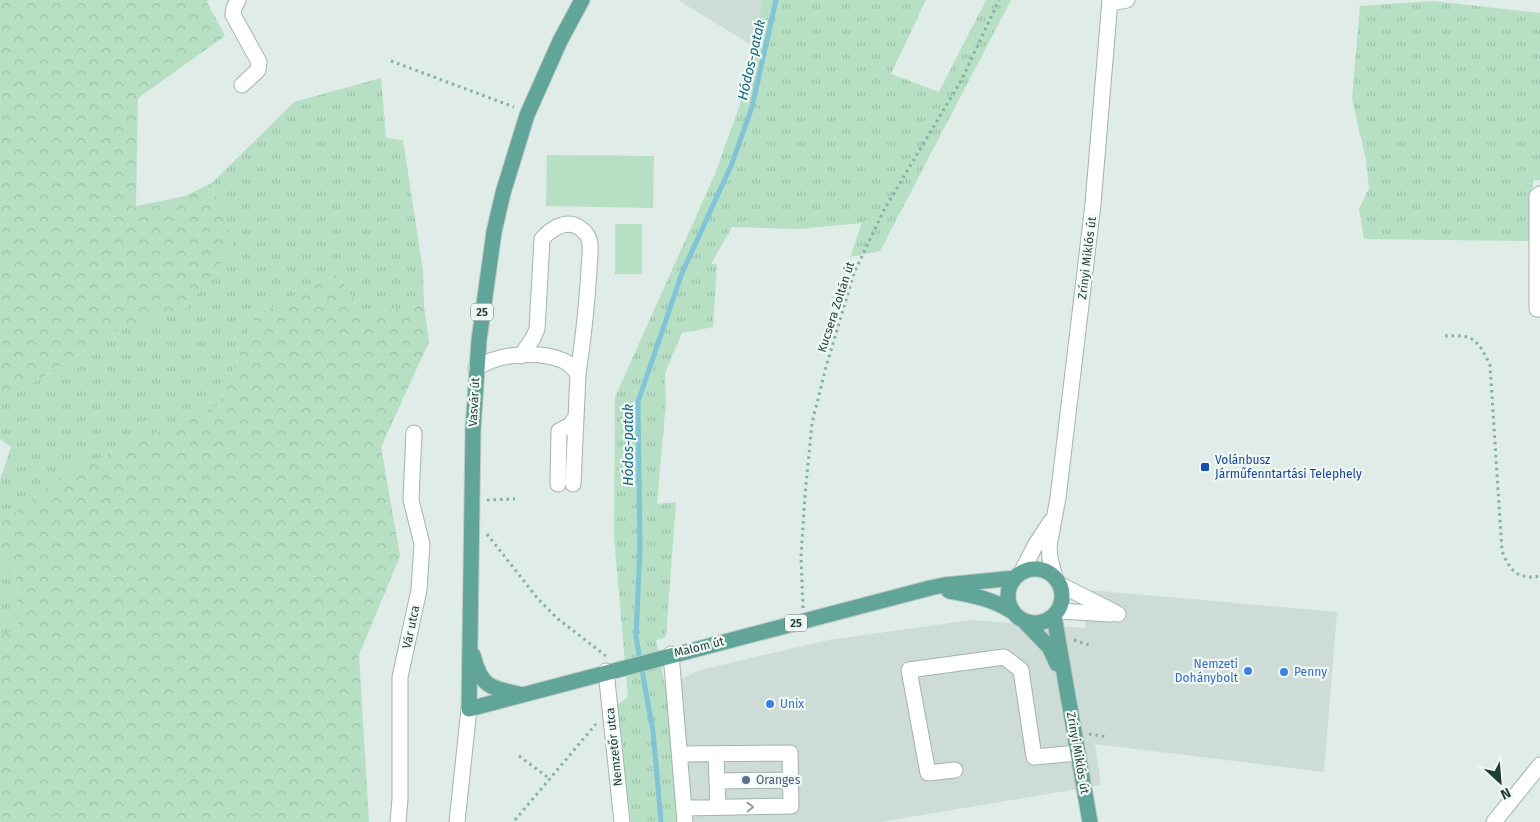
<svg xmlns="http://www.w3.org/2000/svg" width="1540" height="822" font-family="'Fira Sans',sans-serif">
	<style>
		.built { fill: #cddcd6 }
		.grass { fill: url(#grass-tufts) }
		.forest { fill: url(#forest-crowns) }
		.pitch { fill: #b6dfc4 }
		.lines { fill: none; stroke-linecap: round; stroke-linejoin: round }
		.stream { stroke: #82c4d6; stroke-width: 5 }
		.minor-casing { stroke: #a2b4af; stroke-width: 17 }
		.major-casing { stroke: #c0c9c7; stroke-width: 17 }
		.path { stroke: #7db2a5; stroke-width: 3; stroke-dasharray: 2.5 4; stroke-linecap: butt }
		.minor { stroke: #fff; stroke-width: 15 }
		.major { stroke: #60a598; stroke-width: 15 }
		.oneway { stroke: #8f9e9b }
		.transit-dot { fill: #1a4fb4; stroke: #f0f8f5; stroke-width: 2 }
		.shop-dot { fill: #3f7fe0; stroke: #f0f8f5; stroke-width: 2 }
		.service-dot { fill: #5c6f8a; stroke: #f0f8f5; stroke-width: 2 }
		.labels { text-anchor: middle; stroke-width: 4.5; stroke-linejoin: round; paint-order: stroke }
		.shield { fill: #f0f8f5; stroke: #5e7570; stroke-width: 1 }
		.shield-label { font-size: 11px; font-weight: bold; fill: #1f3d37 }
		.street-label { font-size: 12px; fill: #1f3d37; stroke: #f0f8f5 }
		.transit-label { font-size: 12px; fill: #164399; stroke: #f0f8f5; text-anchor: start }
		.shop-label { font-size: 12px; fill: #366cbe; stroke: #f0f8f5; text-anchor: start }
		.service-label { font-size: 12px; fill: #4e5e75; stroke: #f0f8f5; text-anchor: start }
		.water-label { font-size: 14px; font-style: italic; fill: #14657e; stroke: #f0f8f5 }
	</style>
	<defs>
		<pattern id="grass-tufts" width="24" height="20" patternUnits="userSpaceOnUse" patternTransform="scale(1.25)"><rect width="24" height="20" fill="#b6dfc4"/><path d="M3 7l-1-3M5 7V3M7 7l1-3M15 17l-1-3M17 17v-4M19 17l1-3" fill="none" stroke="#9cc0a9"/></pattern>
		<pattern id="forest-crowns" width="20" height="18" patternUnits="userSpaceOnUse" patternTransform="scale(1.25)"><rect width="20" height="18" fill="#b6dfc4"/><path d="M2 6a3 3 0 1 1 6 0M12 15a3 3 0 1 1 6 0" fill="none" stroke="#9cc0a9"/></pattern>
	</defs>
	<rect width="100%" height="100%" fill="#dfece7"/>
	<path class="built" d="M678 0H763L753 46Z
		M1089 590 1337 612 1324 772 1095 744 1101 785 880 822H679L670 684 700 670 829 640 972 620 1085 628Z"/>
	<path class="grass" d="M763 0H926L891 74 939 92 986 0H1011L880 251 850 257 862 223 798 229 732 227 711 264H717L713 327 682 333 665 373 666 402 657 504 676 502 666 637 656 640 665 686 670 684 679 822H631L617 705 628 697 614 536 615 397 715 174 741 101Z
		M1433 1 1540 13V180H1533L1530 241 1364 239 1359 209 1369 188 1366 160 1352 99 1360 6Z
		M381 78 386 138 403 140 423 271 424 305 364 314 337 274 256 315 218 405 63 474 0 524V480L11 447 0 439V399L21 390 125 326 188 307 233 244 212 183 294 102Z
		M15 561 19 631 0 634V563Z"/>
	<path class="forest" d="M0 0H209L207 2 225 36 138 98 136 206 185 196 212 183 234 244 188 307 125 326 21 390 0 399Z
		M337 274 364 314 424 305 429 342 381 447 400 556 359 655 369 822H0V634L19 631 15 561 0 563V524L63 474 218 405 256 315Z"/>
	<path class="pitch" d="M547 155 654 156 653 208 546 206Z
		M615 224H642V274H615Z"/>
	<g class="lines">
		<path class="stream" d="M661 822 653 731 636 637 640 548 638 402 682 273 731 166 752 107 776 0"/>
		<g class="minor-casing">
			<path id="minor" d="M238 0 234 8 233 15 259 62 258 70 242 85
				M1110 3 1127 0
				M1540 194 1537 196V309H1540
				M521 356 533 338 537 329 542 239C549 231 557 225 568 224 577 224 586 231 589 239 592 248 589 261 589 270 587 305 583 340 578 374
				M476 369C497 353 540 350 564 361 570 364 574 369 578 374L573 484
				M558 484 559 431 570 425 576 417
				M1021 573 1036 544 1051 521
				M1055 578 1050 558 1049 546 1058 498 1093 204 1110 0
				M1059 584 1118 614
				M1058 611 1111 614
				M671 654 685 822
				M606 671 622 822
				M680 754 790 753 791 806 684 808
				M716 754 718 807
				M955 770 928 773 909 670 1004 657 1021 670 1034 757 1078 753
				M717 781 790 780
				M398 822 400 799V677L419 590 422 544 411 500 414 433
				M457 822 469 709
				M1494 822 1540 765"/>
		</g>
		<g class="major-casing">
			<path id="major" d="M582 0 560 41 527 115 503 193 494 232 479 340 473 429 469 709 930 588 944 585 1015 578
				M1008 596a27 27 0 1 1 54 0a27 27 0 1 1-54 0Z
				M949 591C973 595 992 599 1013 612
				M1054 616 1090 822
				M1023 620 1049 647 1057 664
				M473 655C481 686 489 688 519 694"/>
		</g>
		<path class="path" d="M391 61 514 107
			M1445 336C1474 334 1478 340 1490 365L1502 551C1510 571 1518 580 1540 576
			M487 500 515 499
			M487 534 538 599 558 619 606 656
			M803 608 801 557 805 495 812 423 826 367 854 273 885 208 962 79 999 0
			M1074 640 1089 645
			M1089 734 1107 737
			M519 756 550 779
			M515 820 596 724"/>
		<use href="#minor" class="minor"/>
		<use href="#major" class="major"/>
	</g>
	<defs><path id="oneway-chevron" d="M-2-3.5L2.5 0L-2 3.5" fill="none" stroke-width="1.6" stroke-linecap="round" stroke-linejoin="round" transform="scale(1.25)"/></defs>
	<use class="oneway" href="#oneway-chevron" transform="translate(750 807) rotate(-1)"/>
	<rect class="transit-dot" x="1200" y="462" width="10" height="10" rx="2.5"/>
	<g class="shop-dot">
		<circle cx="1248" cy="671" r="5"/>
		<circle cx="1284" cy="672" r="5"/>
		<circle cx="770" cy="704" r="5"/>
	</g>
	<circle class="service-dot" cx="746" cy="780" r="5"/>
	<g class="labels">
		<g class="shield">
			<rect x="471" y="303.5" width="22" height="17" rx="4"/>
			<rect x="785" y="614.5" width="22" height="17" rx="4"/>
		</g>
		<g class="shield-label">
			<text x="482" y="316">25</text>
			<text x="796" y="627">25</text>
		</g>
		<g class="street-label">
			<text transform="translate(1087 258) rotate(-83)" y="4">Zrínyi Miklós út</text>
			<text transform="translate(836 307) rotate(-72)" y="4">Kucsera Zoltán út</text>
			<text transform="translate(474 402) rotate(-87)" y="4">Vasvár út</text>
			<text transform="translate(411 627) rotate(-78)" y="4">Vár utca</text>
			<text transform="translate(699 647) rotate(-14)" y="4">Malom út</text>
			<text transform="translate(614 747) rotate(-96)" y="4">Nemzetőr utca</text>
			<text transform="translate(1078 753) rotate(80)" y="4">Zrínyi Miklós út</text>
		</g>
		<g class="transit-label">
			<text x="1215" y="464">Volánbusz<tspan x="1215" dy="14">Járműfenntartási Telephely</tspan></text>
		</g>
		<g class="shop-label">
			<text x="1238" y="668" text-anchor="end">Nemzeti<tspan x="1238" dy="14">Dohánybolt</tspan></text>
			<text x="1294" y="676">Penny</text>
			<text x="780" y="708">Unix</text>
		</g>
		<g class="service-label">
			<text x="756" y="784">Oranges</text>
		</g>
		<g class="water-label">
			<text transform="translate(751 60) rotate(-77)" y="5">Hódos-patak</text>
			<text transform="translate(628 445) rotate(-90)" y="5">Hódos-patak</text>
		</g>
	</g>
	<g transform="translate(1500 782) rotate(154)" stroke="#f0f8f5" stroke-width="4" paint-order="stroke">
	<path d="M0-4L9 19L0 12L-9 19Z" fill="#1f3d37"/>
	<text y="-8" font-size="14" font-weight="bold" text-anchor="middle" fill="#1f3d37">N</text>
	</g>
</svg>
